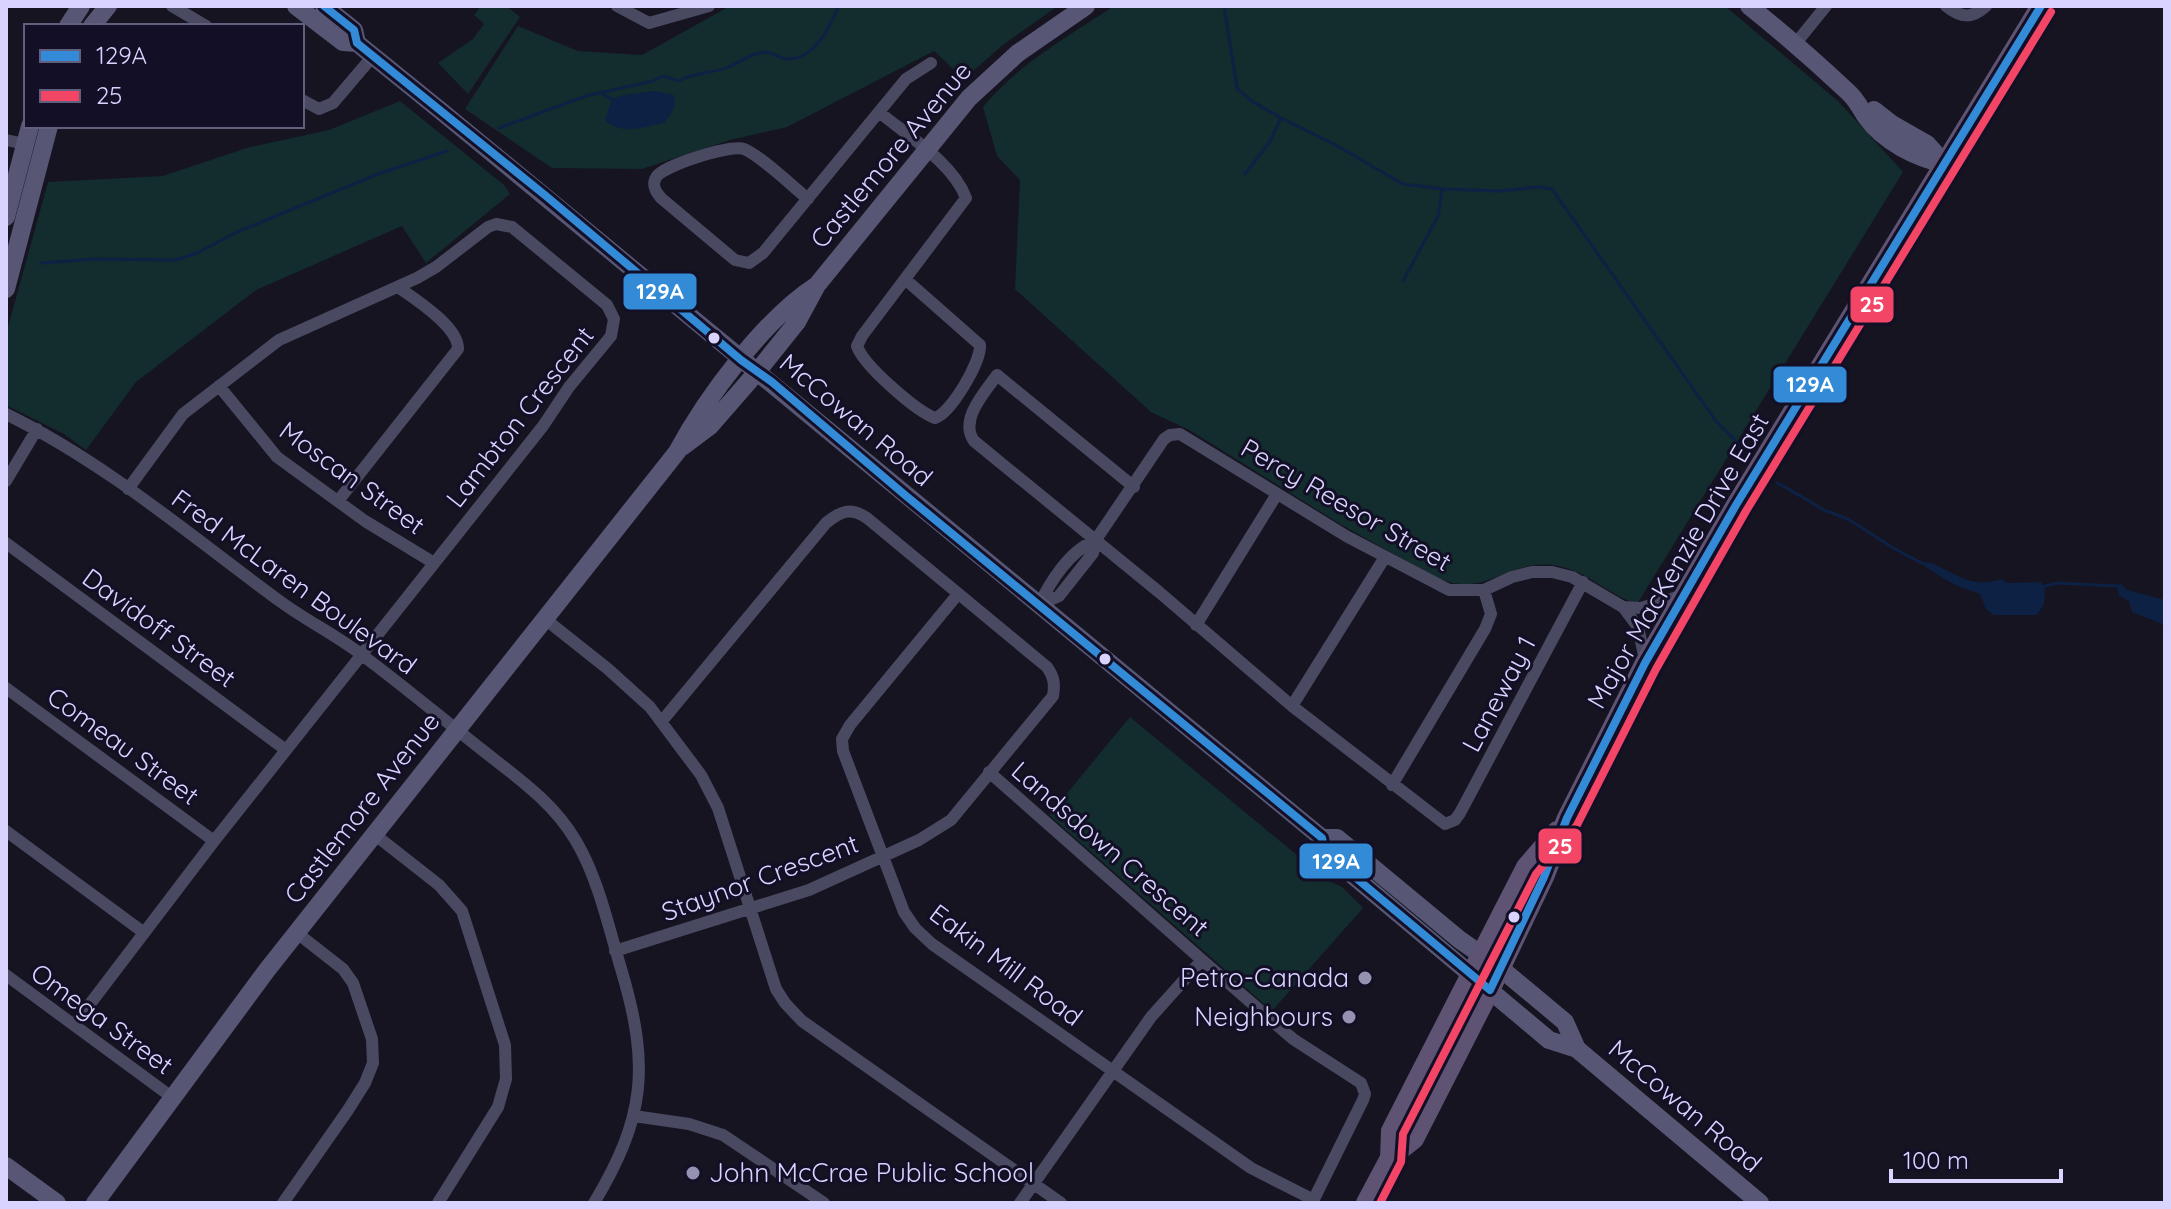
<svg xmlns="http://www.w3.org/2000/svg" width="2171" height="1209" font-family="Quicksand,sans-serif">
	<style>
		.green { fill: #132c2d }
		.water { fill: #0d2144 }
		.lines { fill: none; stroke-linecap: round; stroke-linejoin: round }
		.stream { stroke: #0d2144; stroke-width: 3 }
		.street { stroke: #4a4962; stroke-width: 12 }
		.secondary { stroke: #575674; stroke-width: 18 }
		.primary { stroke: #5e5373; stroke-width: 20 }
		.bus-1-casing { stroke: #130f26; stroke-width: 14 }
		.bus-2-casing { stroke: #130f26; stroke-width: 14 }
		.bus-1 { stroke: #338bd7; stroke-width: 8 }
		.bus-2 { stroke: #f34667; stroke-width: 8 }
		.bus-dot { fill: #d9d4ff; stroke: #130f26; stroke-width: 3 }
		.poi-dot { fill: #9591b1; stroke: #130f26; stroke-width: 3 }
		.labels { text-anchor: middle; stroke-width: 6; stroke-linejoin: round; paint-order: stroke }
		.street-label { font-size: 26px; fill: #d9d4ff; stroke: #130f26 }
		.poi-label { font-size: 26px; fill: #d9d4ff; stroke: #130f26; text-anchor: end }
		.line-badge { stroke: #130f26; stroke-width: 3 }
		.badge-label { font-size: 22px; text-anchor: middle; font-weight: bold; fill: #fff }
	</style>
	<rect width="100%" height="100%" fill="#161421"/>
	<path class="green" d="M481 6H506L520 17 468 94 438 63 473 39 484 24 474 15Z
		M730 6H1058L1004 44 964 79 934 51 787 127 730 140 642 169 552 168 465 109 518 26 578 51 642 55Z
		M1114 6H1725L1838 101 1903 172 1637 604C1607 594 1585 569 1553 565 1505 560 1485 600 1435 577L1340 524 1191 431 1151 412 1015 289 1020 180 997 156 983 107C1018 64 1069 36 1114 6Z
		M400 101 504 185 510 194 426 263 402 226 256 290 136 382 86 450 64 434 6 405V334L48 182 163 176 250 147 329 130Z
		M1130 717 1327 880 1342 887 1363 908 1272 1011 1049 815Z"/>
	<path class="water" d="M655 91 674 95C677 107 671 114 664 123 643 127 621 136 605 120L612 99 624 95Z
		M1929 562C1956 574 1972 589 2002 579L2007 583 2040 582 2045 586 2044 604 2037 615H1994L1986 609 1980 594 1955 585 1927 568 1925 564Z
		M2121 584 2127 590 2165 600V625L2132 612 2129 601 2119 596 2117 586Z"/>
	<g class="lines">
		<path class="stream" d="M1224 6 1237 88 1250 100 1281 118 1332 143 1403 184 1443 189 1500 191 1540 187 1552 189 1716 421 1737 442 1741 454
			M603 94 612 99
			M499 128 586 96 653 81 664 76 678 81C697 71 714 74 731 66 742 61 754 52 766 52 774 53 781 60 790 59 815 57 831 27 838 6
			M1245 174 1269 143 1281 118
			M41 263 94 259 176 260 197 253 237 232 378 174 447 151
			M1403 281 1438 216 1442 190
			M1777 483C1794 491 1809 502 1826 511 1834 514 1842 516 1849 520 1875 535 1897 553 1925 564
			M2045 586 2057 583 2117 586"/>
		<path class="street" d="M172 6 206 26
			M617 6 649 23 709 6
			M1946 6C1961 18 1972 19 1986 6
			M1796 43 1826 6
			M302 100 319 109 333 103 373 56
			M879 112C908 136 953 163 966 198L862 336 857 346C863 365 916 411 935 418 951 413 981 362 980 345L905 279
			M6 140 25 144
			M808 199C792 186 761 156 744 149 731 144 666 165 657 176 651 184 655 191 661 198L735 260 749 263 763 253 906 79 931 63
			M219 386 277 457 365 521 434 563
			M6 414C106 463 191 536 281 602 307 621 336 635 362 655 401 684 438 715 476 745 512 774 552 800 576 841 599 880 609 929 622 972 650 1067 645 1118 594 1203
			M6 481 37 429
			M1134 487 997 375C984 393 959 420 974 441L1159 592 1292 706 1445 824 1455 820 1460 813 1583 582
			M338 501 458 349C459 327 415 299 398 287
			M6 543 286 750
			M958 594 850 725 842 739 843 751 904 912 915 928 932 944 1251 1168 1314 1200
			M1039 605 1059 596 1093 553 1095 541 1164 439 1170 435 1180 434 1346 536 1449 590H1484L1512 577 1532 572H1552L1572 577 1623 607 1638 627 1645 660
			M1039 605C1050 582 1070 550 1095 541
			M1623 607 1641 608 1684 595
			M545 619 608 669 650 707 701 775 718 808 776 989 785 1003 802 1021 1061 1203
			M1196 625 1277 494
			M6 688 214 841
			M1292 706 1385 557
			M989 772 1202 960 1151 1017 1020 1203
			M1392 785 1485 629 1491 614 1484 590
			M6 831 143 932
			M374 834 439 885 462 911 505 1045 506 1079 498 1107 438 1203
			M615 951 809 890 919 840 951 820 1053 696C1055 684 1054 677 1047 667L867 518C850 507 841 511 826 523L662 721
			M1202 960 1293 1039 1361 1083 1365 1094 1363 1100 1312 1203
			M6 975 173 1098
			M74 1025 214 841 543 426 569 387 611 336 614 319 607 305 512 227 496 224 488 227 436 267 417 278 279 340 183 414 128 489
			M634 1116 689 1124 723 1135 824 1203
			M283 1203 348 1110 365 1083 373 1063 372 1039 353 983 343 969 297 933"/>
		<path class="secondary" d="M296 6 343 42 357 43 441 111 1322 838H1337L1460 940 1499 967 1565 1022 1577 1049
			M324 6 354 30 357 43
			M1749 6C1784 34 1816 62 1848 92 1857 100 1860 108 1866 117 1884 142 1916 158 1945 164
			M68 26 81 6
			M92 26 108 6
			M1874 110 1892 124 1927 144 1945 164
			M6 217 30 126
			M6 289 49 126
			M682 447 710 426 757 372 797 322 817 285 969 98 1018 53 1086 6
			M1322 838 1325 852 1549 1040 1577 1049 1760 1203
			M6 1166 57 1203
			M95 1203 267 970 677 452C706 398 765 318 817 285"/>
		<path class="primary" d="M1390 1158 1391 1131 1418 1078 1526 867 1557 831
			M1366 1203 1390 1158 1414 1139 1490 990 1544 877 1567 818 1645 663 1736 505 2041 6"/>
		<g class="bus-1-casing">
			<path id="bus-1" d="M324 6 354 30 357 43 546 196 741 360 772 382 905 495 1322 838 1325 852 1490 990 1544 877 1567 818 1645 663 1736 505 2041 6"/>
		</g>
		<g class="bus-2-casing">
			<path id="bus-2" d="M1380 1203 1401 1162 1403 1134 1536 874 1577 825 1656 669 1746 511 2051 12"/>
		</g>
		<use href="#bus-1" class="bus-1"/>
		<use href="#bus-2" class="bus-2"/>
	</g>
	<g class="bus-dot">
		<circle cx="714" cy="338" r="7"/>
		<circle cx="1105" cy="659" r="7"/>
		<circle cx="1514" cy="917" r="7"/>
	</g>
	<g class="poi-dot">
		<circle cx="1365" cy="978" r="8"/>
		<circle cx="1349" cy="1017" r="8"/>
		<circle cx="693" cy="1173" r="8"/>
	</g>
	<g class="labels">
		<g class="street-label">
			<text transform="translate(891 155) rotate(-50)" y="9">Castlemore Avenue</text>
			<text transform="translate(520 417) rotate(-52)" y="9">Lambton Crescent</text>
			<text transform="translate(856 420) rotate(40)" y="9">McCowan Road</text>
			<text transform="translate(352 478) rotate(36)" y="9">Moscan Street</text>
			<text transform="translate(1346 505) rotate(30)" y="9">Percy Reesor Street</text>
			<text transform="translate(1678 561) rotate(-60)" y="9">Major MacKenzie Drive East</text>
			<text transform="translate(294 582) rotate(36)" y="9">Fred McLaren Boulevard</text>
			<text transform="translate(159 628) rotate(36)" y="9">Davidoff Street</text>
			<text transform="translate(1499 694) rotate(-62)" y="9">Laneway 1</text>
			<text transform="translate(123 746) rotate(36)" y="9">Comeau Street</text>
			<text transform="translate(362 808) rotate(-52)" y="9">Castlemore Avenue</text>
			<text transform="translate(1110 849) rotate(41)" y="9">Landsdown Crescent</text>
			<text transform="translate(760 878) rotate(-20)" y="9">Staynor Crescent</text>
			<text transform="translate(1006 965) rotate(37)" y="9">Eakin Mill Road</text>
			<text transform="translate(102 1019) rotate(36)" y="9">Omega Street</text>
			<text transform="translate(1685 1106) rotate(40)" y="9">McCowan Road</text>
		</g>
		<g class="poi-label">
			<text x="1349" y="987">Petro-Canada</text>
			<text x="1333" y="1026">Neighbours</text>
			<text x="709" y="1182" text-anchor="start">John McCrae Public School</text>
		</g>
	</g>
	<g class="line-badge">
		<rect x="622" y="272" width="76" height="39" rx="8" fill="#338bd7"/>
		<rect x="1849" y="285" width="46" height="39" rx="8" fill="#f34667"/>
		<rect x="1772" y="365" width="76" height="39" rx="8" fill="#338bd7"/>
		<rect x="1537" y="827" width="46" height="38" rx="8" fill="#f34667"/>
		<rect x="1298" y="842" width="76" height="38" rx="8" fill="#338bd7"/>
	</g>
	<g class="badge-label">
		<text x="660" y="299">129A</text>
		<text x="1872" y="312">25</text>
		<text x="1810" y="392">129A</text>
		<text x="1560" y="854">25</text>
		<text x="1336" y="869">129A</text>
	</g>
	<rect width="2171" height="1209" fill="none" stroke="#d9d4ff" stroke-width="16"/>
	<rect x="24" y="24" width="280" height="104" fill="#130f26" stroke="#625e7d" stroke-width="2"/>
	<rect x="40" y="50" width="40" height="12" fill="#338bd7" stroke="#625e7d" stroke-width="2"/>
	<text x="96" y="64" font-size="24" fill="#d9d4ff">129A</text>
	<rect x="40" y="90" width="40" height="12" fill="#f34667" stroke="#625e7d" stroke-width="2"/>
	<text x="96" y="104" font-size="24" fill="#d9d4ff">25</text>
	<path d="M1891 1169v12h170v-12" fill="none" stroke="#d9d4ff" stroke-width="4"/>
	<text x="1903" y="1169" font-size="24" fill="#d9d4ff" stroke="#130f26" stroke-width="6" paint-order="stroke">100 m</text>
</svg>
